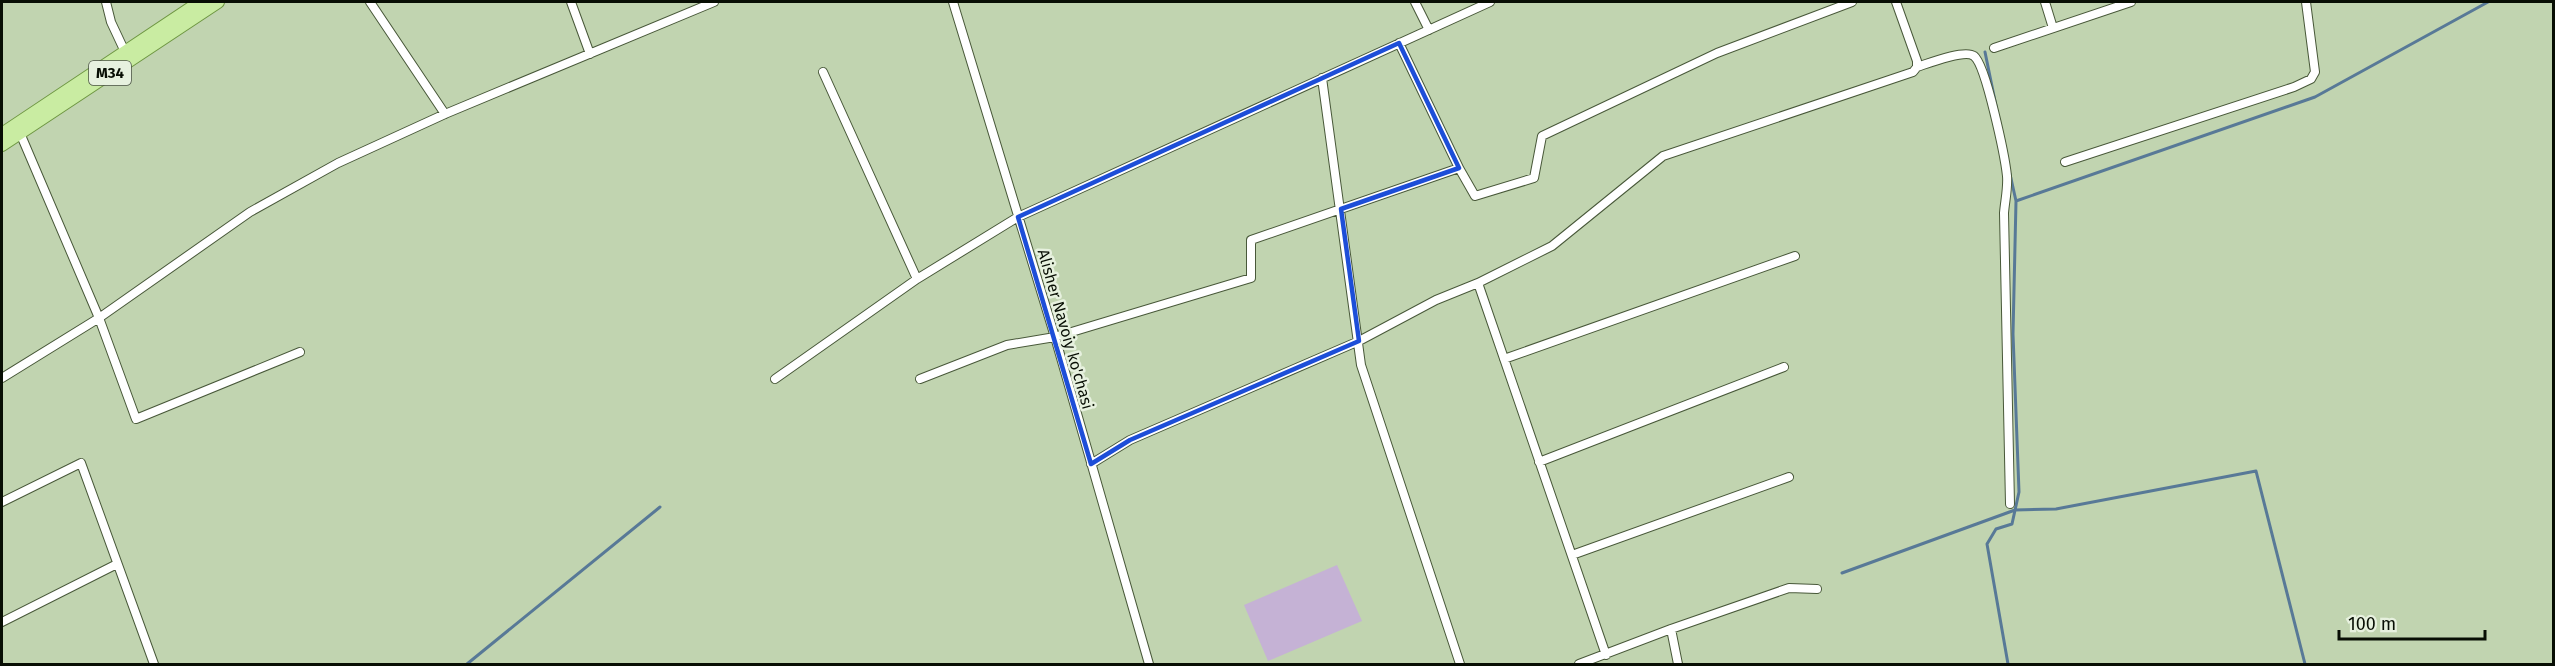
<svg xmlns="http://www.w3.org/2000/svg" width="2555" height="666" font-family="'Fira Sans',sans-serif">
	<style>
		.green { fill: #c5b2d5 }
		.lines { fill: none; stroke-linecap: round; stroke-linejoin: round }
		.stream { stroke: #587997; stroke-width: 3 }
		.street-casing { stroke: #485839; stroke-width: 10 }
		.primary-casing { stroke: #6e9642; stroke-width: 14 }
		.street { stroke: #fff; stroke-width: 8 }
		.primary { stroke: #c9eca2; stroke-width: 12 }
		.marked { fill: none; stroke: #1d4ed8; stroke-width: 4.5; stroke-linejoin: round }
		.labels { text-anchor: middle; stroke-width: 5; stroke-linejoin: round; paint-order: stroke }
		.shield { fill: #e7f1df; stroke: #4b5246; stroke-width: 1.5 }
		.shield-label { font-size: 15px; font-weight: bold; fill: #080e04 }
		.street-label { font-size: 16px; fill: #080e04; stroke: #e7f1df }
	</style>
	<rect width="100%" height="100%" fill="#c1d4b0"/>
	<path class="green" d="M1337 565 1362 621 1268 661 1244 605Z"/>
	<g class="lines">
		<path class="stream" d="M1985 52 1996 106
			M2016 201 2315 97 2488 2
			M1842 573 2015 510 2056 509 2256 471 2305 664
			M467 664 660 507
			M2008 664 1987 544 1996 529 2012 524 2019 492 2013 334 2016 201 2010 174"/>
		<g class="street-casing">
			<path id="street" d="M106 2 111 22 126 54
				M370 2 445 114
				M571 2 590 54
				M953 2 1055 337 1149 664
				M1415 2 1429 30
				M2045 2 2053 28
				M1399 43 1459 168
				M1994 48 2131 2
				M1917 67C1929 63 1965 49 1974 56 1986 65 2005 157 2007 176 2008 188 2005 201 2004 213L2010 504
				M823 72 917 279
				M1322 78 1361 365 1460 664
				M20 133 99 318 136 419 300 352
				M2065 162 2294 87 2311 79 2315 72 2306 2
				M1478 283 1606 655
				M1504 359 1795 256
				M2 378 99 318 250 212 338 163 445 114 714 2
				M775 379 917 279 1018 217 1490 2
				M920 379 1007 345 1055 337 1251 278V240L1459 168 1475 196 1534 178 1542 136 1717 53 1852 2
				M1539 462 1784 367
				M1091 464 1130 440 1359 341 1436 300 1478 283 1552 246 1663 156 1913 72 1917 67V61L1896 2
				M2 502 81 463 154 664
				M1572 555 1789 477
				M2 622 117 564
				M1671 629 1678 664
				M1579 664 1671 629 1789 588 1817 589"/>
		</g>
		<g class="primary-casing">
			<path id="primary" d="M2 134 200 2
				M2 145 218 2"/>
		</g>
		<use href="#street" class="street"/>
		<use href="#primary" class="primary"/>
	</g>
	<path class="marked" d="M1399 43 1459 168 1341 209 1359 341 1130 440 1091 464 1018 217Z"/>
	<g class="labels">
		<rect class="shield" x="89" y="61" width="42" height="24" rx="4.5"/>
		<g class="shield-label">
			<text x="110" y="78">M34</text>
		</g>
		<g class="street-label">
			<text transform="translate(1066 329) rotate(74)" y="6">Alisher Navoiy ko'chasi</text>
		</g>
	</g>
	<rect width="2555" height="666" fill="none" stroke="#080e04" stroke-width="6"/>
	<path d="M2339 630v9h146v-9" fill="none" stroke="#080e04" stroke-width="3"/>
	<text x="2348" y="630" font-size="18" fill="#080e04" stroke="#e7f1df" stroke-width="4.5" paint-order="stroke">100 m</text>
</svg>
